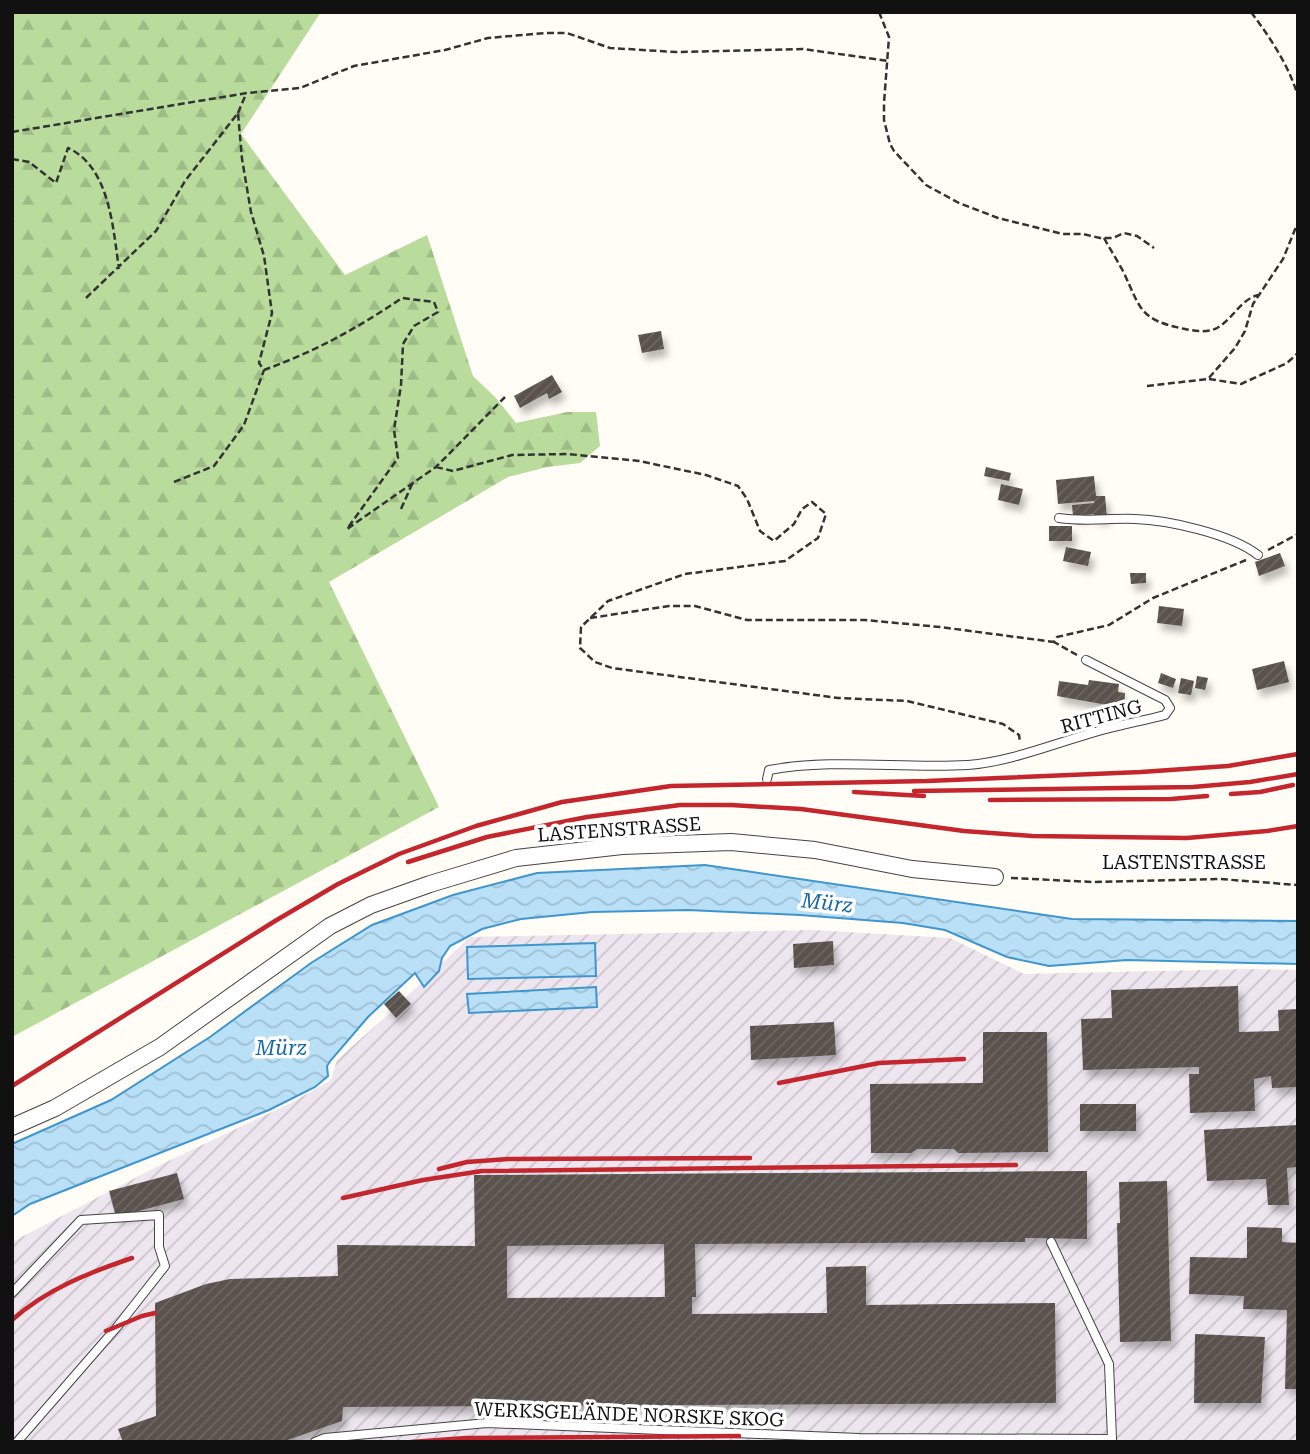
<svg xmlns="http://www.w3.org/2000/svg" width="1310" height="1454" font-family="'Roboto Serif',serif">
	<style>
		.industrial { fill: url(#industrial-furrows) }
		.forest { fill: url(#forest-firs) }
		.water { fill: url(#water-waves); stroke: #3f96cf; stroke-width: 2 }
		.building { fill: url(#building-hatch); fill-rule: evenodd; filter: url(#shadow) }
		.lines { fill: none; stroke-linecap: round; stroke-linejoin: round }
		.service-casing { stroke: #444; stroke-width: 10 }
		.minor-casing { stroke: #444; stroke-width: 18 }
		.path { stroke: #333; stroke-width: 2.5; stroke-dasharray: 7 3.5; stroke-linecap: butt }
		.service { stroke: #fff; stroke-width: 8 }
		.minor { stroke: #fff; stroke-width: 16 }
		.rail { stroke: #c4262e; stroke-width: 4.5 }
		.labels { text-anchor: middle; stroke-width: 7; stroke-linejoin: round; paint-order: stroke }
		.street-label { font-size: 19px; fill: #111; stroke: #fff }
		.water-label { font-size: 21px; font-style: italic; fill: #1768a6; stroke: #fff }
	</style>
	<defs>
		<pattern id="industrial-furrows" width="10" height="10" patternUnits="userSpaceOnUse" patternTransform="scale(1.75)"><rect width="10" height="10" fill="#eee6ef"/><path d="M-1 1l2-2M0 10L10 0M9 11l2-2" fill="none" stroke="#cbc4cc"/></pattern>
		<pattern id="forest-firs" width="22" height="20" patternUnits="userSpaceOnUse" patternTransform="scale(1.75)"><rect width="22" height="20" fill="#b9dc9c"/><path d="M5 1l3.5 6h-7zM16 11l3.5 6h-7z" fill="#9ebc85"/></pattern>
		<pattern id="water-waves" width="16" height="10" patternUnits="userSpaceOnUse" patternTransform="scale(1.75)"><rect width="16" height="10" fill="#b9e0f7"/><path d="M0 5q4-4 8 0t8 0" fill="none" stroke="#9ebfd3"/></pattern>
		<pattern id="building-hatch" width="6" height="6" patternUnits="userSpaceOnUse" patternTransform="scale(1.75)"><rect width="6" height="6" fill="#5a524d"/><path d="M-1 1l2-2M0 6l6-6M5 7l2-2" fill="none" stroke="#6d6662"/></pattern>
		<filter id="shadow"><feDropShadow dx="4" dy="7" stdDeviation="3.5" flood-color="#0004"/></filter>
	</defs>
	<rect width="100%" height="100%" fill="#fffdf5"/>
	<path class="industrial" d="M812 930 950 938 1024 974 1248 969 1298 970V1442H12V1242L162 1164 291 1103 331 1080 337 1060 391 1012 397 1017 411 1004 405 998 470 937Z"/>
	<path class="forest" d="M12 12H321L241 134 345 275 427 235 473 376 496 398 516 423 567 412H596L600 446 580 463 547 467 508 477 329 582 439 807 12 1037Z"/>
	<path class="water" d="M705 865 1072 919 1298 921V964L1127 960 1049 966 1007 957 945 930 903 923 800 915 688 910 592 912 521 919 482 929 450 946 442 958 439 971 424 987 415 973 368 1017 331 1060 327 1066 328 1076 315 1087 269 1110 30 1204 12 1216V1144L111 1100 210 1037 311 963 372 925 453 895 537 873Z
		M595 943 596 976 468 979 467 947Z
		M596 987 597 1007 469 1013 467 994Z"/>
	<path class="building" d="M661 331 664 349 642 353 638 335Z
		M552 375 562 392 549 399 547 393 520 408 514 396Z
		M986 467 1011 473 1009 481 984 476Z
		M1094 476 1096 496H1105L1107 517 1095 518 1094 514 1073 516 1072 505 1094 503V501L1058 504 1056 480Z
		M1001 484 1023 489 1019 505 998 500Z
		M1049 526H1072V541H1049Z
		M1066 547 1091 552 1088 566 1063 561Z
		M1280 553 1285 566 1259 576 1255 562Z
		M1130 573H1146V583L1131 584Z
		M1159 606 1184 609 1182 626 1157 623Z
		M1284 661 1289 682 1257 690 1252 669Z
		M1161 673 1176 679 1173 688 1158 683Z
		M1197 676 1208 678 1205 690 1195 688Z
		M1181 678 1194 681 1191 695 1178 693Z
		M1089 680 1119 684 1118 692 1125 693 1124 708 1057 696 1059 681 1088 685Z
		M833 941 834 965 794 968 793 944Z
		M1238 986 1239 1032 1279 1031 1278 1010 1298 1009V1087L1272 1088 1271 1076 1254 1079 1255 1111 1190 1113 1189 1074H1199V1067L1083 1070 1081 1019 1112 1018 1111 990Z
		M399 991 411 1004 396 1018 384 1004Z
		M834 1022 836 1055 751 1060 750 1026Z
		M983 1032H1047L1048 1152 958 1153 954 1149H917L911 1153H871L870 1084 983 1083Z
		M1080 1104H1136V1131H1080Z
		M1298 1125V1167L1287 1168 1289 1205H1268L1266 1179 1207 1181 1204 1130Z
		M1087 1171V1239L1025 1238V1242L695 1244 696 1297H692V1314L827 1313 826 1267 866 1266V1305L1055 1303 1056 1403 343 1407 342 1421 282 1442H123L118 1429 156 1416 155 1303 206 1284 230 1279 338 1276 337 1245 475 1246 474 1175ZM664 1244 665 1297 507 1298V1246Z
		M177 1173 184 1199 116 1217 109 1191Z
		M1167 1181 1171 1341 1120 1342 1117 1223H1120L1119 1182Z
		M1247 1227 1282 1228V1242L1298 1243V1389H1285L1287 1310 1243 1309 1244 1296 1189 1294 1190 1257 1247 1258Z
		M1195 1334 1265 1337 1261 1403H1194Z"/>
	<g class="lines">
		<g class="service-casing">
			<path id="service" d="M1059 518C1085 522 1109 518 1135 519 1168 520 1231 534 1258 555
				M767 779 769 770C835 758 902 769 968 765 1007 762 1045 747 1082 736 1109 727 1138 722 1165 715L1170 708 1165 700 1086 660
				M12 1293 81 1220 159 1215V1247L165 1266 117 1327 17 1442
				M315 1442 325 1438 487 1423 859 1438 1112 1439 1109 1364 1051 1242"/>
		</g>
		<g class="minor-casing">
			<path id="minor" d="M12 1127 55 1108 160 1047 330 926 371 905 430 884 516 858 622 846 731 842 815 850 912 869 995 877"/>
		</g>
		<path class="path" d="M879 12 889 37 884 103V120L890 144 894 151 926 185 959 203 998 218 1063 234H1083L1100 238H1113L1124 233 1137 236 1154 248
			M1251 12C1271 39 1288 64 1298 96
			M238 113 246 94
			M12 132 247 93 300 88 354 66 445 50 488 38 545 33H567L610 48 676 52 803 49 889 61
			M12 159 29 162 56 183 68 148C110 167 113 229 119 269
			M1104 238C1110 249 1117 260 1123 271 1141 309 1139 320 1185 329 1195 331 1208 333 1217 328 1234 318 1240 300 1258 295
			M86 298 156 231 185 181 238 113 242 159 251 212 264 256 272 313 259 363 264 370C316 351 356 329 402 298L434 302 438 312 414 326 403 344 401 385 394 430 398 458 347 529 436 467 505 397
			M1209 379 1241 384 1287 363 1298 353
			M1147 386 1208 379 1235 348 1245 331 1253 304 1283 259 1298 222
			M436 467 453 471 512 455 568 454 639 461 706 475 738 486 747 499 760 531 774 541 794 524 802 509 812 502 826 514 818 538 785 561 685 574 608 601 581 627 580 648 595 662 612 668 838 698 907 701 1003 724 1019 735 1020 742
			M174 482 214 466 244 425 264 370
			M401 509 413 482
			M1268 550 1298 534
			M590 618 669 606H695L747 620H865L940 627 1054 642
			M1077 655 1054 642 1057 637 1109 625 1153 598 1246 560
			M1011 878 1093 882 1220 879 1298 885"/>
		<use href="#service" class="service"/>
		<use href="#minor" class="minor"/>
		<path class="rail" d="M914 791 1193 787 1250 782 1298 774
			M854 792 924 796
			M1231 794 1260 792 1293 785
			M990 800 1171 799 1207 796
			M408 862 487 837 587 817 680 805H731L801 809 964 831 1032 836 1187 838 1267 831 1298 826
			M779 1083 879 1063 964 1059
			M12 1086 275 921 338 884 399 854 476 826 562 802 671 786 927 781 1141 772 1228 766 1298 754
			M439 1169 467 1162 508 1159 750 1158
			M343 1198 423 1180 482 1171 1016 1165
			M12 1320C47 1289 88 1273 132 1258
			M106 1331 142 1316 155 1313
			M411 1442 466 1438 739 1436"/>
	</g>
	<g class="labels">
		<g class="street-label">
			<text transform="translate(1101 716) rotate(-15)" y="7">RITTING</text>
			<text transform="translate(619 829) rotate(-4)" y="7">LASTENSTRASSE</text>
			<text x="1184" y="869">LASTENSTRASSE</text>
			<text transform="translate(629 1414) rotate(2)" y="7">WERKSGELÄNDE NORSKE SKOG</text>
		</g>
		<g class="water-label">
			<text transform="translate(827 903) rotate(6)" y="7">Mürz</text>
			<text x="281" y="1055">Mürz</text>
		</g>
	</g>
	<rect width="1310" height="1454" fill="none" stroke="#111111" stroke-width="28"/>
</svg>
